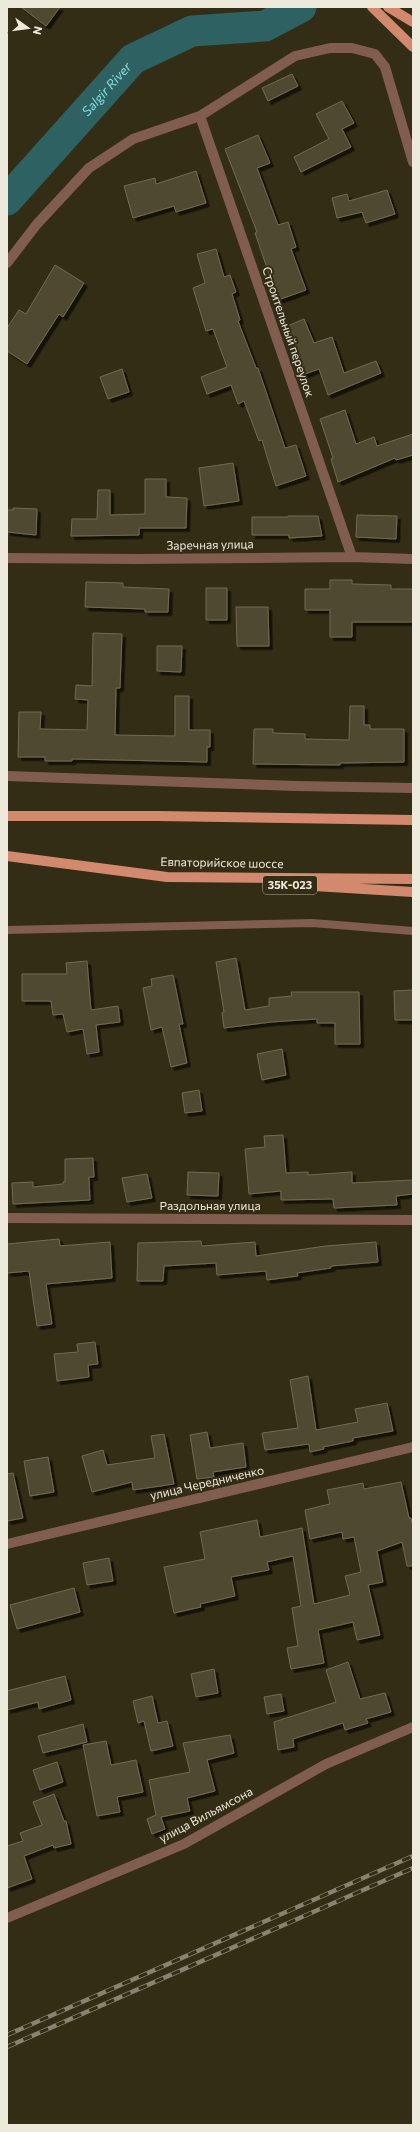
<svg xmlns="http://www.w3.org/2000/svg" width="420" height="2132" font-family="Commissioner,sans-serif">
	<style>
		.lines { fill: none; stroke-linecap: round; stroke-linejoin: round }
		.river { stroke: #2e6162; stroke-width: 31 }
		.building { fill: #504830; stroke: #726a50; filter: url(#shadow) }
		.service { stroke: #805d4f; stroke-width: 8 }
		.minor { stroke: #805d4f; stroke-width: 10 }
		.primary { stroke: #d2896e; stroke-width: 10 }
		.rail-casing { stroke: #888370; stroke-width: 4.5 }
		.rail { stroke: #342d16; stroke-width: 3; stroke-dasharray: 9; stroke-linecap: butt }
		.labels { text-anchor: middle; stroke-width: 4; stroke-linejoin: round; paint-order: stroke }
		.shield { fill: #342d16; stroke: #b6b1a0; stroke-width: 1 }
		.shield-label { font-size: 11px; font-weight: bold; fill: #ede9db }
		.street-label { font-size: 12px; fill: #ede9db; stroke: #342d16 }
		.water-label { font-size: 13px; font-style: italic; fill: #85dcde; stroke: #342d16 }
	</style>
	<defs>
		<filter id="shadow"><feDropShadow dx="3.5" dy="3.5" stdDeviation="0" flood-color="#0009"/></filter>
	</defs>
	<rect width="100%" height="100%" fill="#342d16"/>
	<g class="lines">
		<path class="river" id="s1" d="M7 200 133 59 192 31 265 26 301 7"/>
	</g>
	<path class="building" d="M21 7H60L46 26Z
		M292 74 298 86 268 101 262 88Z
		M342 101 354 123 342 129 351 147 301 172 294 157 329 139 316 114Z
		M258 135 270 163 257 168 278 225 288 222 296 247 291 249 306 290 278 300 255 233 257 232 225 149Z
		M196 171 206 203 176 212 174 206 133 218 124 186 155 178 156 184Z
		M387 190 395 214 366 223 362 212 337 218 332 198 347 194 349 201Z
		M216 249 224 277 230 275 236 292 232 294 240 320 238 321 256 368H258L285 448 296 445 306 476 276 486 262 440 259 441 244 401 238 404 231 385 207 394 201 377 227 367 213 329 206 331 193 288 205 283 197 254Z
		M55 265 84 283 63 317 59 314 27 364 7 351V328L19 310 26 314Z
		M304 319 314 343 332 337 344 373 376 361 381 373 328 395 319 369 302 375 294 352H296L285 327Z
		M122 369 129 392 108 399 100 377Z
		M345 410 356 444 374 437 377 446 413 434V455L396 460 395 458 338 482 331 459 333 458 320 419Z
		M233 463 239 501 204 506 199 468Z
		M145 479H166V497L187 498 186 528H139V535L71 536 72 519H97L98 490H110V515L145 514Z
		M13 508 37 509 36 535 7 532V510H13Z
		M357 515 397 516 396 539 356 537Z
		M288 516H318L322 536 289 538V535H252V517H288Z
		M330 580H352V584L391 585V589H413V622H352V637H330V610H305V589H330Z
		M86 582 123 583V587L169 589 168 612H145V609L85 607Z
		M206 588H227V620H206Z
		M236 607H268L269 646H237Z
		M93 633 122 634 120 688H116L115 735 175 736V696H189V730H210V747H207V762L72 759V761H45V757H18L19 712H41L40 729 87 730 88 700 75 699 76 685 92 686Z
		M157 646H182L181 672 157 671Z
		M350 706H364V725H370V729H404V762L340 763V765L253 764 254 729H273V733L305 734V739L349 740Z
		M236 958 245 1010 269 1006V998L292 996 291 992H359L360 1044H335V1023H317V1019L271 1022 224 1028 222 1013 224 1012 216 962Z
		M87 961 91 1010 118 1006 120 1022 96 1025 99 1052 87 1054 83 1029 67 1032 63 1014 53 1015 51 1001H22V974H67L66 963Z
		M173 975 183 1024H179L187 1063 171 1067 162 1027 151 1030 143 988 152 986 151 979Z
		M413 990V1020H395L394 991Z
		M282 1049 286 1075 262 1080 257 1054Z
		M199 1090 202 1111 185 1113 182 1093Z
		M283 1135 286 1173 308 1172V1175L352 1172V1183L413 1180V1194L396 1196 397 1205 334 1208 333 1199 281 1200V1191L249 1194 245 1149 265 1147 264 1136Z
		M93 1158 94 1177H89L90 1200 13 1204 12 1183 33 1182V1187L63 1184V1182H65V1159Z
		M188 1172 219 1173 218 1196 187 1195Z
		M147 1174 152 1198 127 1202 122 1178Z
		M59 1239 60 1246 110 1242 112 1278 46 1284 52 1324 37 1326 29 1271 7 1273V1244Z
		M201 1241 202 1246 255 1242 256 1256 326 1246 376 1242 378 1262 331 1266V1268L297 1273 298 1276 267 1280 266 1271 217 1275 216 1263 164 1266 163 1281H137L138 1243Z
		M95 1342 98 1364 88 1365 89 1377 57 1381 54 1354 78 1352 77 1344Z
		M308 1376 316 1430 358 1422 355 1409 387 1403 393 1431 353 1438V1441L323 1447 324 1449 310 1452 309 1444 265 1450 262 1433 298 1428 290 1380Z
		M207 1432 210 1448 243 1443 246 1467 213 1472 214 1477 197 1479 190 1435Z
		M164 1434 174 1484 133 1490 132 1482 92 1492 82 1456 103 1450 107 1465 155 1458 151 1436Z
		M48 1457 54 1492 30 1496 24 1461Z
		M13 1473 23 1518 7 1521V1474Z
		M401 1482 409 1518H411L413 1528V1566H407L402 1542 377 1551 383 1582 368 1585 380 1635 357 1640 353 1622 318 1630 324 1663 291 1669 287 1648 298 1646 292 1608 301 1606 293 1556 267 1562 269 1570 231 1577 235 1596 200 1604 201 1607 174 1613 164 1567 205 1559 200 1532 257 1520 260 1537 302 1528 314 1604 350 1595 345 1576 361 1572 354 1537 343 1539 342 1532 310 1539 305 1510 330 1504 327 1490 363 1483 364 1489Z
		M109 1558 113 1581 87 1585 83 1563Z
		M74 1588 80 1612 17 1629 10 1605Z
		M348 1662 360 1699 385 1693 391 1712 366 1719 368 1723 345 1730 343 1723 293 1739 294 1747 278 1750 274 1722 336 1702 326 1670Z
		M214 1669 218 1693 196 1697 191 1674Z
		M65 1676 71 1700 39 1709 38 1702 7 1710V1691Z
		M281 1694 284 1711 267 1714 264 1697Z
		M152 1696 158 1723 167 1721 173 1746 151 1751 144 1721 138 1723 133 1701Z
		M83 1724 87 1742 43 1753 38 1736Z
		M230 1735 234 1753 207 1760 215 1791 187 1798 190 1811 161 1817 165 1829 152 1834 147 1819 156 1815 149 1780 190 1772 183 1743Z
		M106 1741 111 1765 136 1760 143 1792 117 1797 120 1812 97 1816 83 1745Z
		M57 1762 63 1782 40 1790 33 1770Z
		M54 1794 64 1821H66L71 1844 54 1848 53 1845 24 1856 32 1879 7 1888V1846L23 1841 20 1833 42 1825 33 1802Z"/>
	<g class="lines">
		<path class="service" d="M7 930 312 923 413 931"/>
		<path class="minor" d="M200 116 352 557
			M7 263 37 224 89 168 133 139 200 116 295 56 330 48H352L375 54 385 67 413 162
			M7 558 137 559 352 557 413 559
			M7 776 296 786 413 788
			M7 1218 413 1220
			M7 1544 413 1447
			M7 1918 184 1844 326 1764 413 1727"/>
		<path class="primary" d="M372 7 413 47
			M388 7 413 22
			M7 816H157L413 820
			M7 856 167 877 413 879
			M281 884 413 892"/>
		<g class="rail-casing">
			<path id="rail" d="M7 2035 413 1856
				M7 2047 413 1868"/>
		</g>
		<use href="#rail" class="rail"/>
	</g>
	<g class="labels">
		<rect class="shield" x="263" y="876" width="54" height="18" rx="3"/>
		<g class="shield-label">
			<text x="290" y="889">35К-023</text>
		</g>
		<g class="street-label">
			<text transform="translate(288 332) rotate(71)" y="4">Строительный переулок</text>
			<text transform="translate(210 545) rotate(-1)" y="4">Заречная улица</text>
			<text transform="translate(222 863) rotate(1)" y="4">Евпаторийское шоссе</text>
			<text x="210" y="1210">Раздольная улица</text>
			<text transform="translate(207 1483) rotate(-13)" y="4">улица Чередниченко</text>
			<text transform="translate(206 1815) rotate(-28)" y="4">улица Вильямсона</text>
		</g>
		<g class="water-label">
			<text dy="5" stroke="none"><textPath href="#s1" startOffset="149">Salgir River</textPath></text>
		</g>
	</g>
	<rect width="420" height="2132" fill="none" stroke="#ede9db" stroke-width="16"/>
	<g transform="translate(28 28) rotate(104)" stroke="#342d16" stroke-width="3" paint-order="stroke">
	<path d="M0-3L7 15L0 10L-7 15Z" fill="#ede9db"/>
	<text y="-6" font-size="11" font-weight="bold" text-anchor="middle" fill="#ede9db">N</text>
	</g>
</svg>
